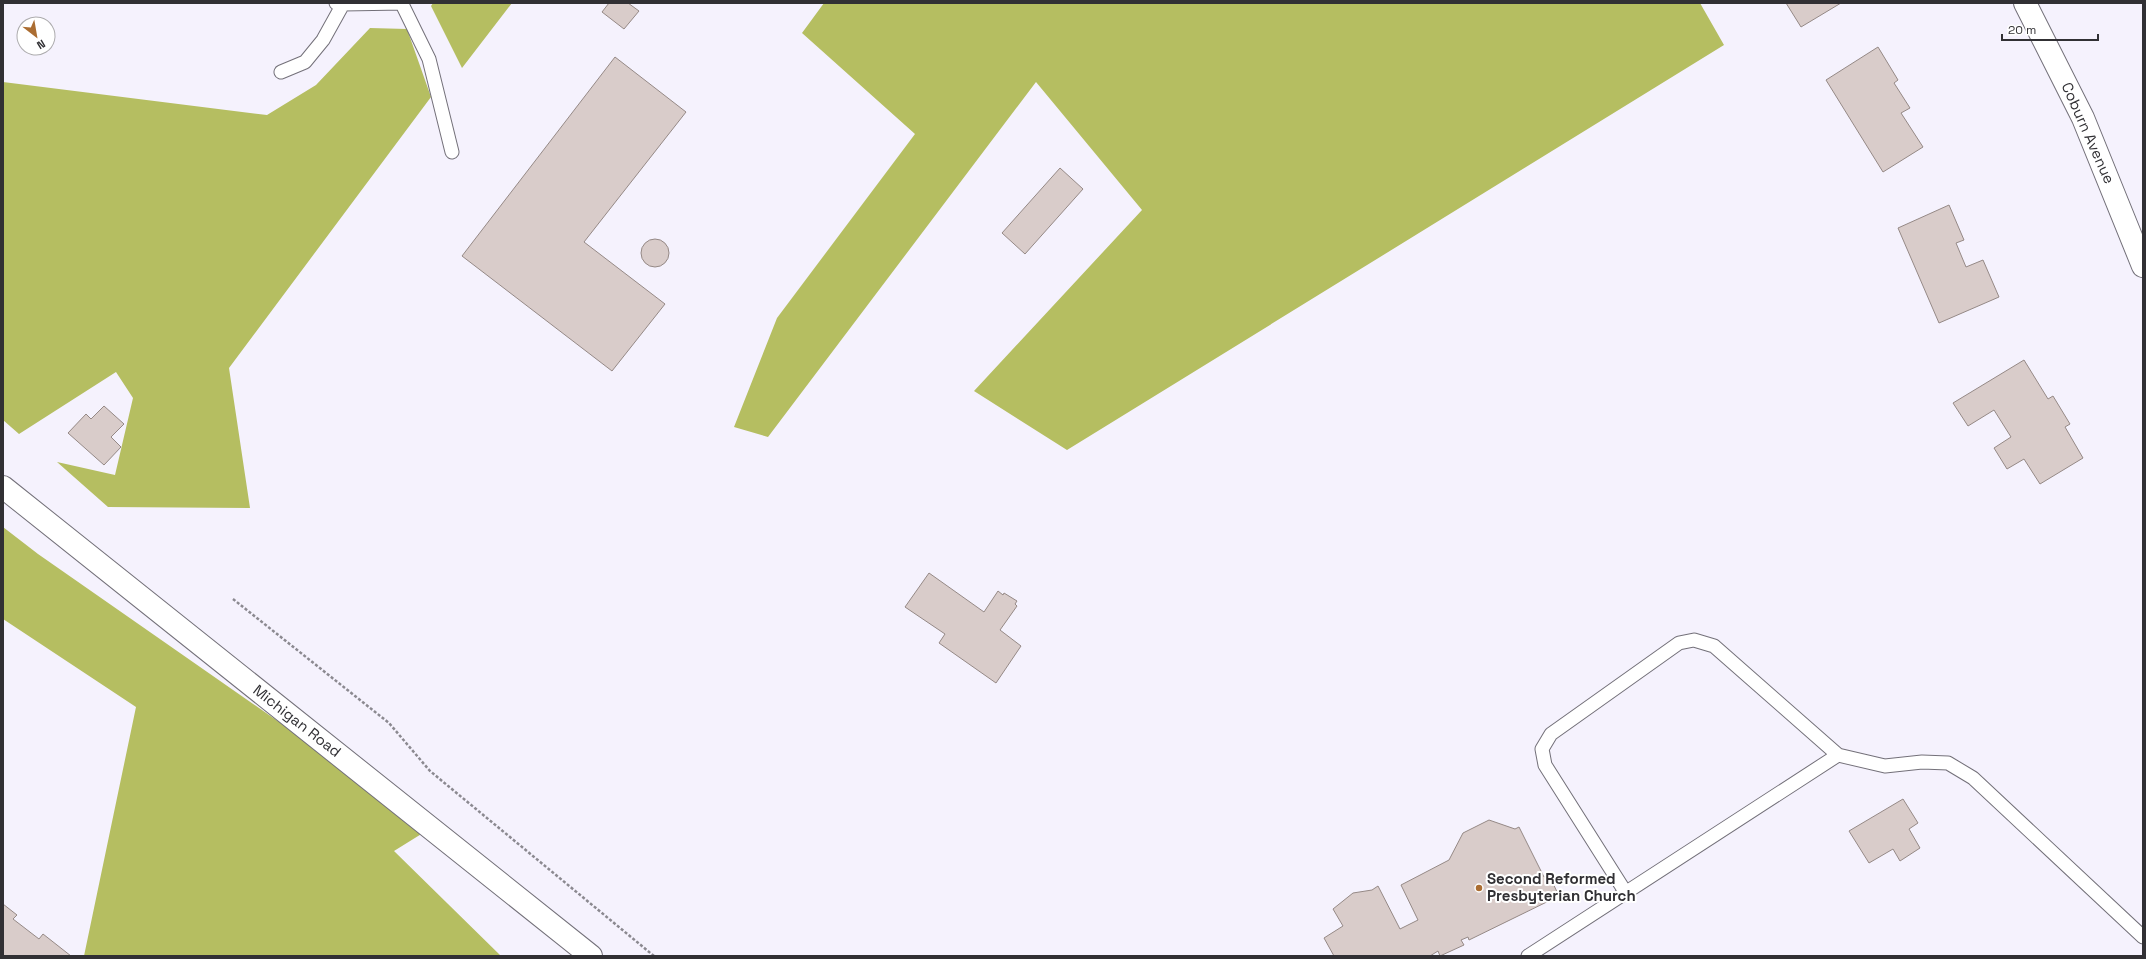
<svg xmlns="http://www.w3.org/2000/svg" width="2146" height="959" font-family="'Space Grotesk',sans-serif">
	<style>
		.forest { fill: #b5be61 }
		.building { fill: #d9ccca; stroke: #958986 }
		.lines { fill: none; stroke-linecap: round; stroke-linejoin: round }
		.service-casing { stroke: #737079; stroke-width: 15 }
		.minor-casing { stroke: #737079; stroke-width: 24 }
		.primary-casing { stroke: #737079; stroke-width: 24 }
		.path { stroke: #8b8990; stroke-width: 2.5; stroke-dasharray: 3 2; stroke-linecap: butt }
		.service { stroke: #fff; stroke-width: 13 }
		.minor { stroke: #fff; stroke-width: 22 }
		.primary { stroke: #fff; stroke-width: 22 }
		.poi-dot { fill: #ab6d32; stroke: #fff; stroke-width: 1.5 }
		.labels { text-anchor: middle; stroke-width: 4; stroke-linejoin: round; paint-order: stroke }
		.street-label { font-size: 15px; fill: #313034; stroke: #fff }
		.poi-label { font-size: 15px; font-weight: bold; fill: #313034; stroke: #fff; text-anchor: start }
	</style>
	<rect width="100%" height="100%" fill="#f5f2fd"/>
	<path class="forest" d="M433 3H512L462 68 431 6Z
		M824 3H1700L1724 45 1067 450 974 391 1142 210 1036 82 768 437 734 427 777 318 915 134 802 33Z
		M370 28 407 29 431 97 229 368 250 508 108 507 57 462 115 475 133 398 116 372 19 434 3 420V82L267 115 316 85Z
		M3 527 38 554 431 828 394 851 501 956H84L136 707 3 619Z"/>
	<path class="building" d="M609 3H628L639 11 624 29 602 12Z
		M1786 3H1841L1801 27Z
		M1878 47 1898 80 1894 83 1910 108 1901 113 1923 147 1883 172 1826 80Z
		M615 57 686 112 584 242 665 304 612 371 462 256Z
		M1060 168 1083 189 1025 254 1002 233Z
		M1949 205 1964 240 1956 243 1966 267 1983 260 1999 297 1939 323 1898 228Z
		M641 253a14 14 0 1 1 28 0a14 14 0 1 1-28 0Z
		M2024 360 2048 399 2053 396 2070 424 2065 427 2083 458 2040 484 2024 459 2007 469 1994 448 2011 437 1994 410 1968 426 1953 403Z
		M104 406 124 424 111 437 121 447 104 465 68 433 86 414 91 419Z
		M929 573 984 612 998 591 1003 595 1004 593 1017 601 1015 604 1017 606 1000 630 1021 646 996 683 939 643 945 634 905 607Z
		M1903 799 1918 823 1909 829 1920 848 1900 861 1893 849 1869 863 1849 831Z
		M1489 820 1515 829 1519 827 1544 877 1549 875 1559 896 1469 940 1468 937 1461 940 1464 945 1440 956 1438 951 1430 956H1334L1324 938 1343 926 1333 909 1353 893 1372 890 1378 886 1400 929 1418 920 1401 885 1449 860 1463 833Z
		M3 904 17 915 13 919 39 939 43 934 71 956H3Z"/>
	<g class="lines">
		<g class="service-casing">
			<path id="service" d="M343 4 403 3
				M402 4 429 59 452 152
				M281 72 305 62 323 40 343 4 336 3
				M1626 893 1545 765 1542 749 1551 734 1679 643 1694 640 1714 646 1838 755
				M1528 956 1838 755 1885 766 1922 762 1948 763 1973 778 2143 937"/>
		</g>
		<g class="minor-casing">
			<path id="minor" d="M2025 3 2083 118 2143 266"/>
		</g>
		<g class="primary-casing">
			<path id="primary" d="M3 487 591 956"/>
		</g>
		<path class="path" d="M233 599 389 723 430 771 654 956"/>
		<use href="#service" class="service"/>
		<use href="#minor" class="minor"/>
		<use href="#primary" class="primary"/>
	</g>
	<circle class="poi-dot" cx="1479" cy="888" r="4"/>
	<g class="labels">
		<g class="street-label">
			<text transform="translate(2088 133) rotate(66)" y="5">Coburn Avenue</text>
			<text transform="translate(297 721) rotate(38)" y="5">Michigan Road</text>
		</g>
		<g class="poi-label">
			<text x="1487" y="884">Second Reformed<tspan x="1487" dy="17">Presbyterian Church</tspan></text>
		</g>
	</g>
	<rect width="2146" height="959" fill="none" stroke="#313034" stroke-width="8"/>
	<g transform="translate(36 36) rotate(149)"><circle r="19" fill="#ffffff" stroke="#adacae"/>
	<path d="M0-3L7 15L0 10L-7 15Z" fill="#ab6d32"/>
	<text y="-6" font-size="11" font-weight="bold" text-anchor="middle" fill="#313034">N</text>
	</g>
	<path d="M2002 34v6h96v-6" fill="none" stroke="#313034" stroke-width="2"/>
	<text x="2008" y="34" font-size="12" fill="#313034" stroke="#ffffff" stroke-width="3" paint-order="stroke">20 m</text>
</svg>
